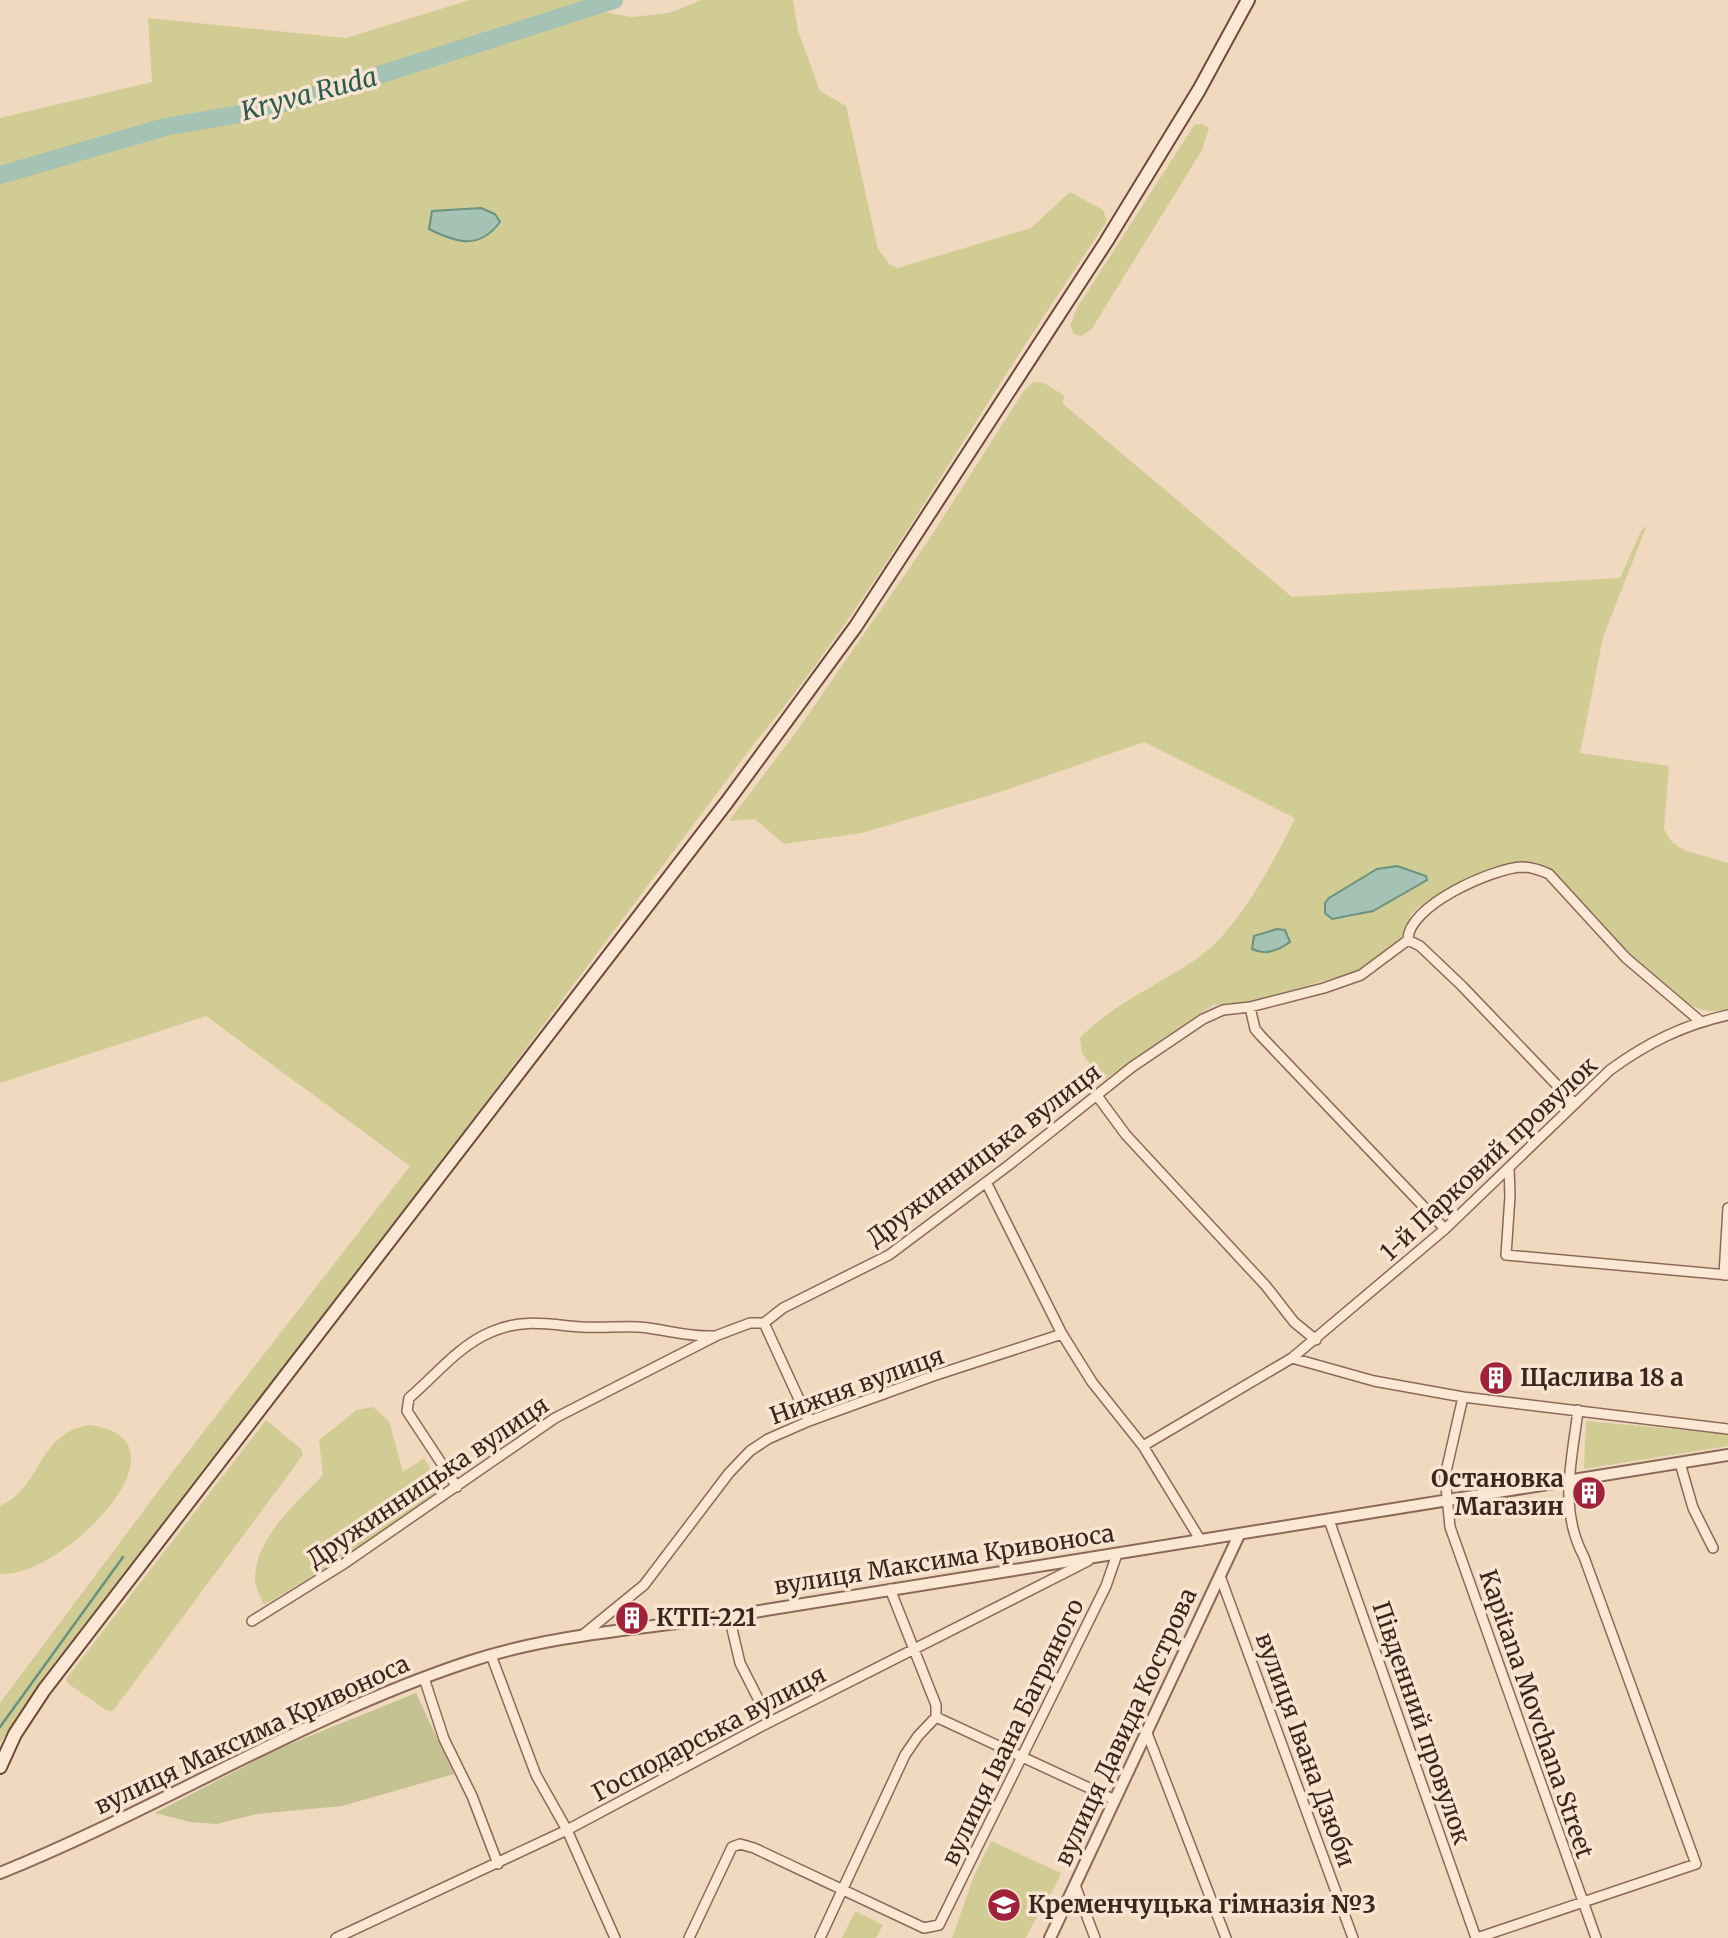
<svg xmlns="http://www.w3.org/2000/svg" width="1728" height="1938" font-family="Merriweather,serif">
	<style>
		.green { fill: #d0cc93; fill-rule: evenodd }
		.cemetery { fill: #c4c193 }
		.water { fill: #a4c3b4; stroke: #6a9280; stroke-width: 2 }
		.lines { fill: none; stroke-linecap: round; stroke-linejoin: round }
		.stream { stroke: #6a9280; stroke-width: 2.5 }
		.river { stroke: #a4c3b4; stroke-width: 18 }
		.minor-casing { stroke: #8c6957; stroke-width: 12 }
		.tertiary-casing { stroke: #8c6957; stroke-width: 14 }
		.secondary-casing { stroke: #6e4a3a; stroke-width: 16 }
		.minor { stroke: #fbe8d4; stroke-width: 9 }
		.tertiary { stroke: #fbe8d4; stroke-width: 10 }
		.secondary { stroke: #fbe8d4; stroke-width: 12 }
		.labels { text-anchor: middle; stroke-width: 7; stroke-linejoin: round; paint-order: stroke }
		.street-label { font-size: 24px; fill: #3b251c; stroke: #f8e5d1 }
		.poi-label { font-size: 24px; font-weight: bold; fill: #3b251c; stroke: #f8e5d1; text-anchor: start }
		.water-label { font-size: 26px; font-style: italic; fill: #2a5c4f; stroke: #f8e5d1 }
	</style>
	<rect width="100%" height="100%" fill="#f1d9c0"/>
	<path class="green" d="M470 0H602L497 31 498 44 604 12 632 17 669 13 701 0H793L798 31 820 91 846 106 878 249 890 265 898 268 1031 228 1070 192 1103 210 1107 221C1070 277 1032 333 996 390 919 511 846 634 753 745L404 1211 45 1675 0 1743V1703L174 1470 410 1166 206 1016 0 1083V118L152 82 148 18 346 38Z
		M1202 124 1209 128 1202 150 1091 330 1081 336 1074 334 1070 326 1077 308 1194 125Z
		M1034 382 1044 383 1065 396 1062 403 1292 597 1620 578 1641 531 1647 525 1603 637 1580 753 1669 766 1664 829 1672 842 1684 850 1728 863V1010C1663 1025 1597 907 1552 872 1542 865 1528 862 1516 862 1489 863 1444 894 1419 907L1411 915 1402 937 1392 948 1357 971 1256 1001 1213 1005 1102 1081 1082 1053 1080 1038C1115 1001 1163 984 1203 954 1239 927 1276 858 1295 818L1144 742 997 793 862 833 784 844 755 819 729 821 797 731 926 544 1025 389ZM1397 866 1426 876 1427 880 1373 911 1345 918 1329 898 1377 869Z
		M373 1407 389 1421 403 1472 424 1458 442 1490 406 1520 264 1605C261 1597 255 1588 255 1579 255 1538 296 1503 323 1475L319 1440 357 1410Z
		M266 1420 301 1449 303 1455 113 1711 106 1710 67 1683 66 1679Z
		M1586 1421 1728 1434V1446L1584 1469Z
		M89 1425C201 1439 61 1579 0 1574V1506C43 1487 35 1435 89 1425Z
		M991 1841 1061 1873C1051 1897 1037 1914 1026 1938H952L974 1876Z
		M855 1911 883 1925 876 1938H842Z"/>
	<path class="cemetery" d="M416 1693 454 1774 342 1806 257 1814 217 1824 190 1822 155 1813 280 1748Z"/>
	<path class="water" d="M481 208 495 214 500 222C479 250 457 243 429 229L432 211Z
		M1397 866 1426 876 1427 880 1373 911 1332 919 1325 913V903L1329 898 1377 869Z
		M1277 929 1285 930 1290 942C1279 950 1265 956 1252 949L1254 936Z"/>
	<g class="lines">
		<path class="stream" d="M0 1727 123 1557"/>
		<path class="river" d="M0 175 165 127 246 113 329 91 614 0"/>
		<g class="minor-casing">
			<path id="minor" d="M1408 940 1420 946 1462 986 1574 1103
				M1250 1007 1255 1029 1261 1036 1445 1229
				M1098 1097 1126 1135 1266 1286 1294 1322 1316 1340
				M1509 1167 1510 1196 1506 1255 1728 1275
				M986 1182 1062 1334 1092 1382 1143 1446 1201 1541
				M1724 1275 1728 1208
				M764 1323 809 1421
				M1292 1358 1445 1229 1610 1070C1647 1043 1683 1025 1728 1015
				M1463 1397 1445 1476 1450 1527 1596 1938
				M1143 1446 1292 1358 1374 1381 1463 1397 1728 1429
				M1680 1463 1693 1508 1713 1548
				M457 1487 407 1411 409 1398C436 1375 458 1346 491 1332 518 1320 541 1323 569 1326 593 1329 616 1326 639 1327 664 1329 687 1337 713 1336
				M1329 1520 1476 1938
				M1220 1576 1353 1938
				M729 1616 740 1663 770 1722
				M252 1621 342 1565 555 1418 718 1335 750 1323H764L783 1308 889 1255 1009 1165 1132 1067 1203 1019 1223 1010 1250 1007 1324 988 1361 975 1408 940C1407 906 1493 868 1522 867 1532 867 1540 870 1549 874L1626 958 1700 1021
				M584 1634 644 1585 729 1473 750 1451 768 1439 809 1421 933 1376 1062 1334
				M491 1655 536 1775 567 1830 615 1938
				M424 1678 444 1739 472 1796 498 1864
				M936 1717 1115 1800
				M1147 1733 1226 1938
				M1075 1885 1095 1938
				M336 1938 567 1830 762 1726 1088 1561
				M689 1938 732 1847 740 1844 754 1848 924 1928 939 1925 1106 1586 1117 1554
				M820 1938 905 1755 918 1736 936 1717V1705L890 1589
				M1477 1938 1696 1864 1584 1557C1558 1508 1572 1462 1578 1410"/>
		</g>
		<g class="tertiary-casing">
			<path id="tertiary" d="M0 1873C159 1809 305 1716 468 1662 551 1634 643 1629 729 1616L1728 1455
				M1050 1938 1239 1535"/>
		</g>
		<g class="secondary-casing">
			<path id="secondary" d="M0 1767 15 1734 44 1690 727 802 856 626 1106 242 1199 90 1248 0"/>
		</g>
		<use href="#minor" class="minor"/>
		<use href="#tertiary" class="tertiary"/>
		<use href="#secondary" class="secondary"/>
	</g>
	<defs>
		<g id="building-disc" transform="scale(1.75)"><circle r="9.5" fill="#a0223b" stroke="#f8e5d1"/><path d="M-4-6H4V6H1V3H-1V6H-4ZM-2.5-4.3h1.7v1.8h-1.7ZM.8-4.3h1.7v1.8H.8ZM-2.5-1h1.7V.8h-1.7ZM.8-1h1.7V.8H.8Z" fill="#fff"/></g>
		<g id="school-disc" transform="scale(1.75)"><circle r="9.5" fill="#a0223b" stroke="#f8e5d1"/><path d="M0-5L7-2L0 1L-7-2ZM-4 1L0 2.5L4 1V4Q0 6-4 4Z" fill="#fff"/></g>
	</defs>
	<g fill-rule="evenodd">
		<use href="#building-disc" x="1496" y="1378"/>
		<use href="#building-disc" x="1589" y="1493"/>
		<use href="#building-disc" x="632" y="1618"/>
		<use href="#school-disc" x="1004" y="1905"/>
	</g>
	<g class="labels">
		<g class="street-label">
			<text transform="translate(984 1155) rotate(-37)" y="8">Дружинницька вулиця</text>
			<text transform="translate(1489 1159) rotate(-43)" y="8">1-й Парковий провулок</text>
			<text transform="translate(857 1386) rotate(-20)" y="8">Нижня вулиця</text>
			<text transform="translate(428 1482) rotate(-34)" y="8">Дружинницька вулиця</text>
			<text transform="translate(944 1560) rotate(-9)" y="8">вулиця Максима Кривоноса</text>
			<text transform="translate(1536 1714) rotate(71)" y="8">Kapitana Movchana Street</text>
			<text transform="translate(1421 1723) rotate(71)" y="8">Південний провулок</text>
			<text transform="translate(1126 1727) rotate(-65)" y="8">вулиця Давида Кострова</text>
			<text transform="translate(1013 1732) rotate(-64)" y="8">вулиця Івана Багряного</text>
			<text transform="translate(709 1734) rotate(-28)" y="8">Господарська вулиця</text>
			<text transform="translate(252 1735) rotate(-25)" y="8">вулиця Максима Кривоноса</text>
			<text transform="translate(1305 1750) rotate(70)" y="8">вулиця Івана Дзюби</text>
		</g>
		<g class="poi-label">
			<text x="1520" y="1386">Щаслива 18 а</text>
			<text x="1564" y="1487" text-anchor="end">Остановка<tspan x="1564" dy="28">Магазин</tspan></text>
			<text x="656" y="1626">КТП-221</text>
			<text x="1028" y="1913">Кременчуцька гімназія №3</text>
		</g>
		<g class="water-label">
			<text transform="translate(309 94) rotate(-15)" y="9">Kryva Ruda</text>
		</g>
	</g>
</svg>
